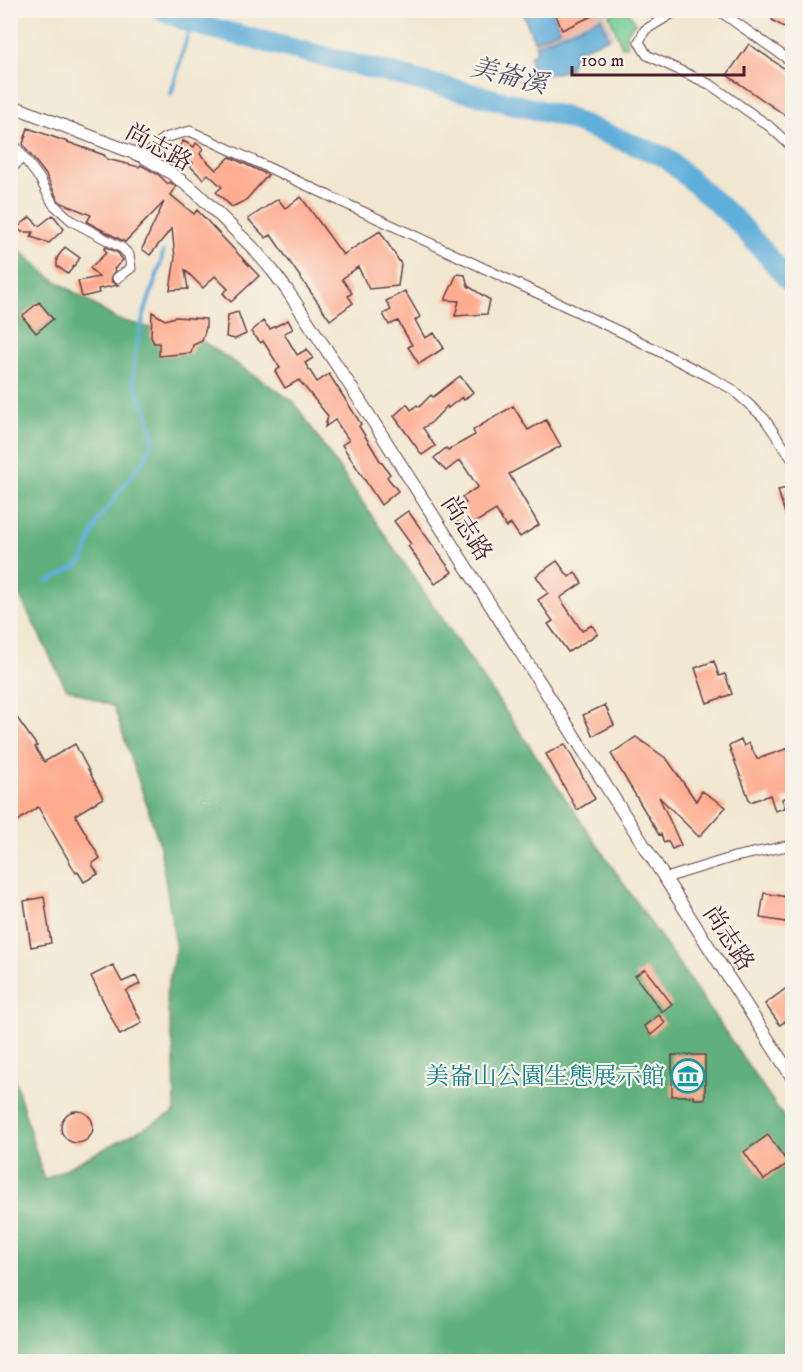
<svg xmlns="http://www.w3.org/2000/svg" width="803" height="1372" font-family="'IM FELL DW Pica','Noto Serif TC',serif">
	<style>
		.industrial { fill: #d1bfbd }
		.green { fill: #75cd93; stroke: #60765f; stroke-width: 1.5 }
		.forest { fill: #60b07d; stroke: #556854; stroke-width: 1.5 }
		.water { fill: #60aeda; stroke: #556682; stroke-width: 1.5 }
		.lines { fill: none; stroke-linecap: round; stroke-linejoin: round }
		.stream { stroke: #60aeda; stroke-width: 4 }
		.river { stroke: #60aeda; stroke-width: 21 }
		.building { fill: #feac90 }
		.minor-casing { stroke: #633d44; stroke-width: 11 }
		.tertiary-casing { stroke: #633d44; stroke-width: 14 }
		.minor { stroke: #fff; stroke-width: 9 }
		.tertiary { stroke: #fff; stroke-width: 12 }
		.labels { text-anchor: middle; stroke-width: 4.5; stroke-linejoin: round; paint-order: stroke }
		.street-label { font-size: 24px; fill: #4a1f2b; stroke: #f7f3e8 }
		.culture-label { font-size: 24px; fill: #0d838f; stroke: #f7f3e8; text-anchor: end }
		.water-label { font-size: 26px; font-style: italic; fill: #525168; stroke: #f7f3e8 }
	</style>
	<rect width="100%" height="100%" fill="#f7f3e8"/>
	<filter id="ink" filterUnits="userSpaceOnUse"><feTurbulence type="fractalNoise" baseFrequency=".0167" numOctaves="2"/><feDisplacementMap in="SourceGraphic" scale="12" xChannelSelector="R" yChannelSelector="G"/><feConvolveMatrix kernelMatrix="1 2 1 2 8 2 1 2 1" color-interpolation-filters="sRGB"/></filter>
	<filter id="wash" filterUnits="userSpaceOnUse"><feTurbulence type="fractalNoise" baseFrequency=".008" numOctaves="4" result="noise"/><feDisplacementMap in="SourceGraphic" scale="24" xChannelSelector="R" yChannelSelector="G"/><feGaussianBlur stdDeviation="1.35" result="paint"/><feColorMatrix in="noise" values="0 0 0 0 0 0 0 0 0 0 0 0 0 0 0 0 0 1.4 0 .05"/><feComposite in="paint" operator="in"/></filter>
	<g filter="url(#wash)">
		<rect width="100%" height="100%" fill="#f2e7d0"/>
		<path class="industrial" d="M521 11H613L605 14 614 36 609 38 600 18 535 45Z"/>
		<path class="green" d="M621 10 628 11 636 23C628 28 624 36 628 45L622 47 609 15Z"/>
		<path class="forest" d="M11 242 50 277 116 319 202 341 293 401 792 1129V1361H11L10 1062 44 1180 175 1112 174 1052 166 995 176 947 159 842 114 707 66 688 17 591 11 594Z"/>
		<path class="water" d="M522 11H552L560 30 534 41Z
			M601 18 609 38 576 51 569 70 541 76 536 81 537 84 516 81 525 78 531 64 530 56 537 51 535 45Z"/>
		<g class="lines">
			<path class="stream" d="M171 94 191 23
				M47 582 77 566 84 559 97 522 147 455 153 438 149 416 133 382 135 353 144 314 161 263 163 252"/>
			<path class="river" d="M162 10 191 23 561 116 665 157 738 222 792 284"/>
		</g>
		<g id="blocks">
			<path class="building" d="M554 10H605L562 30Z
				M779 10H792V20L787 29 772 20Z
				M749 44 792 74V120L727 75Z
				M28 128 104 155 107 159 139 167 141 165 159 175 168 184 170 182 176 187 171 195 194 214 197 210 259 276 231 302 223 293 228 289 215 276 203 288 185 270 188 289 170 290 175 258 172 228 150 255 142 249 164 202 125 242 87 222 91 215 62 203 58 200 46 175 26 149 23 144Z
				M183 141 194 147 196 143 203 148 200 154 216 170 230 157 268 175 246 200 232 207 216 192 222 187 208 174 203 179 190 166 193 163 176 153Z
				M301 197 343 255 380 231 401 264 398 286 369 289 358 267 342 279 352 293 348 296 353 303 330 320 271 235 266 238 248 219 278 199 285 208Z
				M53 215 64 229 49 243 31 237 33 232H22L17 228 30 217 39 226Z
				M65 247 80 258 68 274 57 266V258Z
				M106 247 118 253 123 260 114 269 115 271 111 276 112 282 118 285 98 289 99 293 82 297 78 281 99 277 90 268 107 252 104 249Z
				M457 274 465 275 468 286 490 300 487 314 455 316 459 301 445 300Z
				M405 291 420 317 415 320 425 338 434 333 444 348 419 364 408 347 412 345 398 321 389 325 383 314 391 310 386 301Z
				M39 302 53 319 36 333 22 316Z
				M152 312 165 320 175 317 206 319V328L202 341 193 345 191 353 159 356V343H154L151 337Z
				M238 312 246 334 235 339 226 337 228 315Z
				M288 320 293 329 284 333 297 355 307 349 313 358 305 363 317 382 329 374 361 424 359 426 379 459 390 474 387 477 398 491 381 505 342 445 349 440 335 420 325 427 328 416 299 380 285 388 275 371 280 368 263 341 261 343 251 332 263 321 270 329Z
				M460 376 473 392 464 400 462 397 448 408 447 406 432 422 423 428 435 446 422 455 394 416 407 404 411 410 417 405 419 407 431 395 433 397Z
				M513 406 528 430 546 420 561 446 509 474 539 525 520 537 511 524 506 527 496 510 471 525 470 522 461 528 451 511 466 503 462 497 478 487 460 460 446 471 434 458 446 448 448 450 475 435 473 430Z
				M791 487 792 531H790L778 490Z
				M408 511 452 572 435 584 408 546 411 544 394 521Z
				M557 561 569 577 575 572 582 583 560 598 582 631 592 625 598 634 568 652 548 624 553 621 538 600 548 593 536 576Z
				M714 661 719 676 725 674 732 694 707 703 695 668Z
				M605 705 614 725 593 736 583 715Z
				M10 708 37 746 35 747 44 762 75 744 103 798 75 815 100 858 92 864 98 874 84 882 78 872 76 873 38 807 10 826Z
				M636 737 667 759 696 801 702 791 726 807 699 837 659 797 681 845 672 849 668 841 664 843 661 834 659 835 611 754Z
				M741 740 744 746 749 743 757 759 789 748 792 758V796L782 799 785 808 775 811 770 795 750 802 729 746Z
				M565 744 595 799 577 810 546 754Z
				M764 893 792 898V923L760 918Z
				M44 897 51 943 31 947 24 901Z
				M113 965 122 982 136 976 140 984 126 991 142 1023 120 1035 91 976Z
				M645 969 672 1004 662 1012 635 976Z
				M792 984V1016L780 1025 765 1004Z
				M659 1015 665 1023 651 1035 644 1026Z
				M672 1055H705V1099H694V1096H672Z
				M61 1127a16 16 0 1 1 32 0a16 16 0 1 1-32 0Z
				M768 1135 788 1163 764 1180 744 1152Z"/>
		</g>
	</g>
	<g filter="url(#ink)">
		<use href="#blocks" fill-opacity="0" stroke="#633d44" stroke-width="1.5"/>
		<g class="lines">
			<g class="minor-casing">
				<path id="minor" d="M678 10 645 30 639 42 647 55 711 85 769 126 792 147
					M718 10 792 62
					M10 139 40 179 53 204 72 221 122 248 129 255 131 268 117 278
					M144 157 164 138 190 131 625 334 712 378 732 389 764 418 792 459
					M10 164 15 165 19 161 20 153 18 150
					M666 878 734 857 792 845
					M792 1233V1235"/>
			</g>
			<g class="tertiary-casing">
				<path id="tertiary" d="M10 105 144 157 171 173 196 192 253 248 272 270 287 290 353 390 792 1077"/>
			</g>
			<use href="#minor" class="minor"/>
			<use href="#tertiary" class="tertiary"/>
		</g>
	</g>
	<defs>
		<g id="museum-ring" transform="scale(1.725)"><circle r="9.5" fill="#f7f3e8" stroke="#0f9aa8" stroke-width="1.5"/><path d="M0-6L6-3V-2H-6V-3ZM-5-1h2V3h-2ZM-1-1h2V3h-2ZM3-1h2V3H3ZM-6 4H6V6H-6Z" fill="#0f9aa8"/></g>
	</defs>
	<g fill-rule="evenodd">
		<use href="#museum-ring" x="688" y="1076"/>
	</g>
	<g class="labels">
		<g class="street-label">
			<text transform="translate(159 147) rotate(29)" y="8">尚志路</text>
			<text transform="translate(467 528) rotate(57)" y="8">尚志路</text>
			<text transform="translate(729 938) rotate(57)" y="8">尚志路</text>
		</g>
		<g class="culture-label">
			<text x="665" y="1084">美崙山公園生態展示館</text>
		</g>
		<g class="water-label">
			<text transform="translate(509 75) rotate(14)" y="9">美崙溪</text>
		</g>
	</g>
	<rect width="803" height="1372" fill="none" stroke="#f7f3e8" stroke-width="36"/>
	<path d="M572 66v9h172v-9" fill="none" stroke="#4a1f2b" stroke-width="3"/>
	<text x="581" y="66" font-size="18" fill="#4a1f2b" stroke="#f7f3e8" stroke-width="4.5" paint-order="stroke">100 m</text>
</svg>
